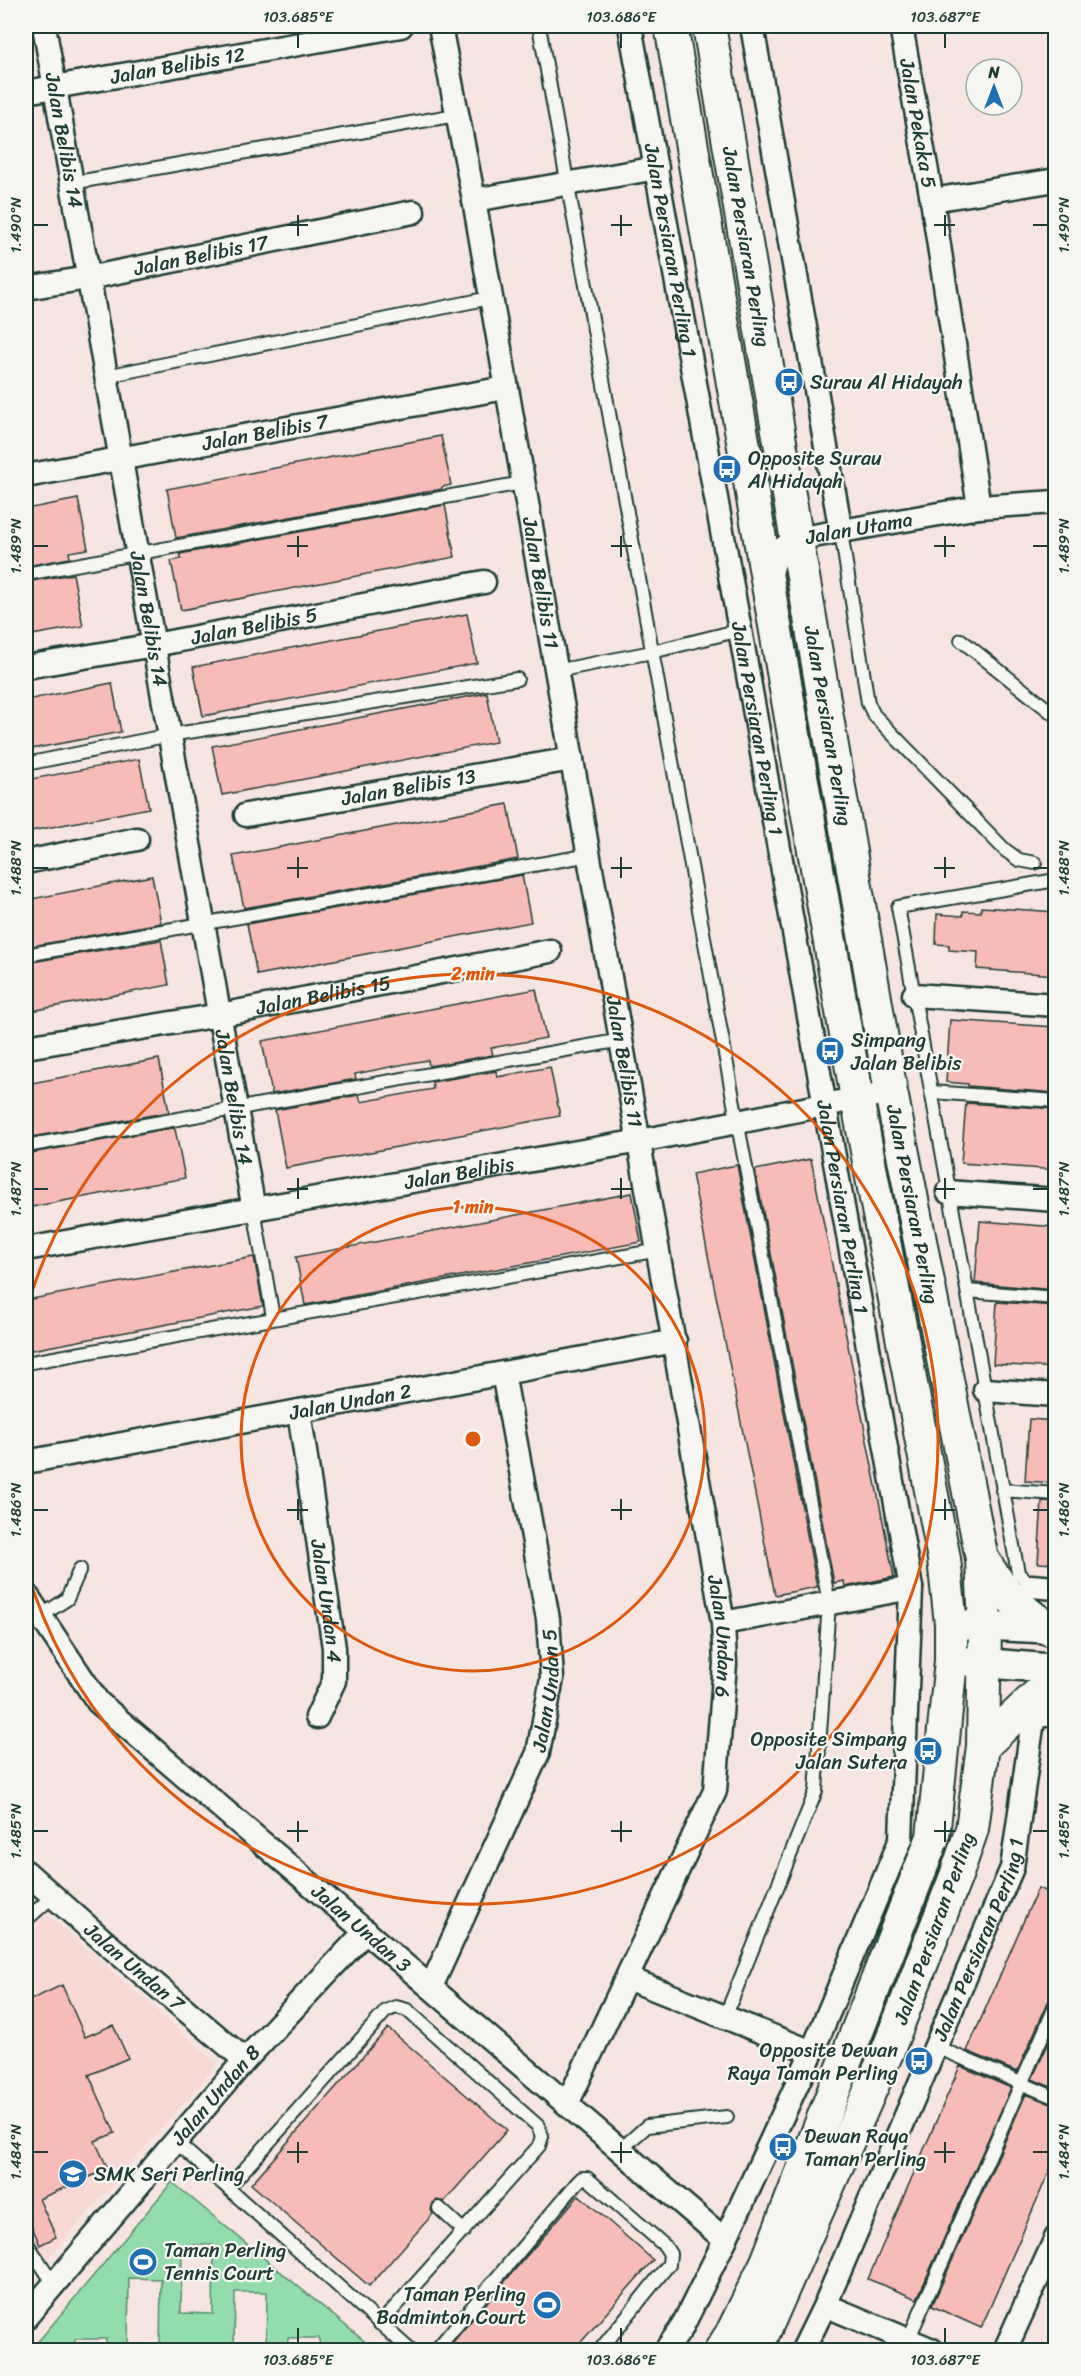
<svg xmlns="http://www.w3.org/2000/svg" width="1081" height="2376" font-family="Sriracha,sans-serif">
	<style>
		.built { fill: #f7d9d5 }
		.green { fill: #93dcac; stroke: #598c70; stroke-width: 1.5; fill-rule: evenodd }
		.building { fill: #f8bcb8; stroke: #1f3d34; stroke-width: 1.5 }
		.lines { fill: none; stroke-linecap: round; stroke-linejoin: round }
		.service-casing { stroke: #1f3d34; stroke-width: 16 }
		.minor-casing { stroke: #1f3d34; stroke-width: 27 }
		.tertiary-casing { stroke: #1f3d34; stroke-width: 33 }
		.secondary-casing { stroke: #1f3d34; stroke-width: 36 }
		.service { stroke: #f6f6f2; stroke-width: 12 }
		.minor { stroke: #f6f6f2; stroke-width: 22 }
		.tertiary { stroke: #f6f6f2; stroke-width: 28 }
		.secondary { stroke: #f6f6f2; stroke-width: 32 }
		.ticks { fill: none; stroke: #1f3d34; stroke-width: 2 }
		.ring { fill: none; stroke: #de580e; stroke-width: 3 }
		.labels { text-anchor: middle; stroke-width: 4.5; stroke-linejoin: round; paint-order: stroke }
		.street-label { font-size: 20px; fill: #1f3d34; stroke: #f6f6f2 }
		.poi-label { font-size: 20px; fill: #1f3d34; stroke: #f6f6f2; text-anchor: start }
		.centre { fill: #de580e; stroke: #f6f6f2; stroke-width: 3 }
		.ring-label { font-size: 18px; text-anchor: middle; font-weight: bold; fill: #de580e; stroke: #f6f6f2; stroke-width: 4.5; stroke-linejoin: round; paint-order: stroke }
		.neatline { fill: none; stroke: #1f3d34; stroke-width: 2 }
		.ticks-label { font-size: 15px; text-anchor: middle; fill: #1f3d34 }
	</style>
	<rect width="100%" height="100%" fill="#f7e5e1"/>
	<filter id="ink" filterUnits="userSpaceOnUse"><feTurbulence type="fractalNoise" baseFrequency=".0167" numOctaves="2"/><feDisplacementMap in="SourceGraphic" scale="12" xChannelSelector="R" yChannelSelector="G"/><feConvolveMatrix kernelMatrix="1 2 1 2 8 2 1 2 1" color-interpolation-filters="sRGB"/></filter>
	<g filter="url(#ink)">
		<path class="built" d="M26 1895 217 2064 26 2283Z"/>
		<path class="green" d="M172 2182 375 2350H320L319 2338H288L287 2350H266L267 2292H235L234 2350H106V2339H75L74 2350H31ZM182 2245H214L213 2314 181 2313ZM129 2278 161 2279 160 2347H128Z"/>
		<path class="building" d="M441 436 451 485 442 487V489L176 538 167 489Z
			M78 499 88 549 69 552 70 558 26 566V509Z
			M445 505 455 557 181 610 171 561 181 559 180 554Z
			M73 574 83 626 26 636V582Z
			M467 614 477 663 203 716 193 667Z
			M112 683 121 732 26 750V700Z
			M487 693 496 742 222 795 212 746Z
			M139 759 149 808 26 832V780Z
			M508 804 518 859 244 908 233 856Z
			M522 875 531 922 257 975 247 924Z
			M152 876 161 923 26 947V900Z
			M981 907 1056 912V975L977 969 978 952 949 950V945L936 944 937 914 963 916V911L981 912Z
			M161 940 169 985 26 1012V963Z
			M536 989 546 1038 491 1048 493 1055 429 1066 428 1060 410 1063 355 1074 356 1079 272 1094 262 1041Z
			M950 1020 1056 1027V1093L968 1086V1084L946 1082Z
			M159 1059 169 1112 26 1138V1084Z
			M550 1067 560 1116 286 1168 275 1110 359 1095 361 1102 433 1089 432 1082 496 1071 497 1077Z
			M966 1103 1056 1109V1170L961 1163Z
			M172 1128 175 1129 185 1178 26 1208V1154Z
			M811 1159 894 1577 845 1587 844 1581 834 1583 755 1170Z
			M737 1165 817 1587 775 1595 692 1174Z
			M632 1193 641 1242 305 1305 296 1257Z
			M980 1221 1056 1227V1290L975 1283Z
			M254 1257 263 1306 26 1351V1300Z
			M997 1302 1056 1306V1368L993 1364Z
			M1029 1419 1056 1421V1483L1025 1481Z
			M1042 1501 1056 1502V1564L1038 1563Z
			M1038 1888 1056 1895V1997L1048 2002 1017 2072 967 2051Z
			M62 1985 85 2037 113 2025 128 2058 89 2075 115 2133 95 2141 108 2169 39 2199 56 2237 40 2245 26 2213V2002Z
			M1056 2027V2089L1032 2079Z
			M388 2028 507 2130 444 2202 437 2200 433 2203 431 2210 433 2214 369 2286 251 2184Z
			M960 2066 1011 2088 917 2299 868 2279Z
			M1026 2094 1056 2106V2156L981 2328 932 2306Z
			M579 2195 653 2260 574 2350H446Z"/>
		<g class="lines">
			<g class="service-casing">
				<path id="service" d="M539 26 737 1120 829 1603 816 1791 725 2017
					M72 183 456 115
					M106 376 490 298
					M841 532 868 703 874 715 1005 850 1019 860 1035 863
					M26 574 522 483
					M961 640 1056 716
					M556 671 652 652 740 630
					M26 764 170 735 517 679
					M26 955 590 855
					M931 1092 1056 1101
					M26 1146 622 1040
					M254 1210 273 1317
					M967 1291 1056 1298
					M26 1363 659 1250
					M1002 1490 1056 1494
					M1031 1586 1018 1573 898 907 1056 880
					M41 1616 67 1599 80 1569
					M26 1920 53 1896
					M934 2046 1056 2098
					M174 2140 410 2350
					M620 2150 647 2126 727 2117
					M228 2188 386 2011 396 2007 407 2010 538 2126 542 2136 539 2146 380 2324
					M439 2208 464 2231
					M26 2242 54 2284
					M908 2340 1056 2005
					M436 2350 577 2183 582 2178H587L665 2246 670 2254 669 2264 600 2350"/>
			</g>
			<g class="minor-casing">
				<g id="minor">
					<path id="s1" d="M44 26 254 1210"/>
					<path id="s2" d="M440 26 474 200 723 1623 725 1664 715 1791 567 2104"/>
					<path id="s3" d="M630 26 740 630 911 1588 901 1839 812 2052 725 2240 681 2329 666 2350"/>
					<path d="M752 26 841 532"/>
					<path id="s4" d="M901 26 932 200 979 507"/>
					<path id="s5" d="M26 92 401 26"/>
					<path d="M474 200 657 168"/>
					<path d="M932 200 1056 180"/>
					<path id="s6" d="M26 288 88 278 413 212"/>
					<path id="s7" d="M26 476 505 388"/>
					<path id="s8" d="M769 582C774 560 775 551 796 539L979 507 1056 502"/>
					<path id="s9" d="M26 667 154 645 484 582"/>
					<path id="s10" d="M246 815 572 759"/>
					<path d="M26 862 137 839"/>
					<path d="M914 995 1056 1005"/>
					<path id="s11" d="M26 1047 220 1015 550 951"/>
					<path d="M948 1192 1056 1200"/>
					<path id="s12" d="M26 1249 640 1141 891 1092"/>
					<path d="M985 1390 1056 1395"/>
					<path id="s13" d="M299 1411 334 1648V1681L317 1717"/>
					<path id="s14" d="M26 1462 675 1341"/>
					<path d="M1031 1586 1056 1588"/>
					<path id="s15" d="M26 1594 98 1702 725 2240"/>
					<path d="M723 1623 911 1588"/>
					<path id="s16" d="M26 1872 105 1942 245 2060"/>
					<path d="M627 1978 812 2052"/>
					<path id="s17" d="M431 1987 538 1753 552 1678 548 1619 503 1373"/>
					<path d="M825 2305 932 2350"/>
					<path id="s18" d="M26 2317 245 2060 366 1931"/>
					<path id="s19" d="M803 2350 825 2305 1012 1868 1032 1727 1035 1716 1056 1714"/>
					<path d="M1005 2350 1056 2238"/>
				</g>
			</g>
			<g class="tertiary-casing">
				<path id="tertiary" d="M951 1624 1056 1629
					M962 1661 1056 1669"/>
			</g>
			<g class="secondary-casing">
				<g id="secondary">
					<path d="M671 26 857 1098 944 1559 951 1624V1661L933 1837 767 2262 732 2333 721 2350"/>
					<path id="s20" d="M709 26 891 1092 982 1559 985 1627 983 1746 972 1829 956 1876 888 2050 756 2350"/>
					<path d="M983 1560C1004 1593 1016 1606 1049 1629"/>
					<path d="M983 1746 1037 1695 1056 1686"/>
				</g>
			</g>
			<use href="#service" class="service"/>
			<use href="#minor" class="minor"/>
			<use href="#tertiary" class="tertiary"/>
			<use href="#secondary" class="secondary"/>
		</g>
	</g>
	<path class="ticks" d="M298 33V48M621 33V48M945 33V48M298 215V236M621 215V236M945 215V236M33 225H48M287 225H308M611 225H632M934 225H955M1033 225H1048M298 536V557M621 536V557M945 536V557M33 546H48M287 546H308M611 546H632M934 546H955M1033 546H1048M298 857V878M621 857V878M945 857V878M33 868H48M287 868H308M611 868H632M934 868H955M1033 868H1048M298 1178V1199M621 1178V1199M945 1178V1199M33 1189H48M287 1189H308M611 1189H632M934 1189H955M1033 1189H1048M298 1499V1520M621 1499V1520M945 1499V1520M33 1510H48M287 1510H308M611 1510H632M934 1510H955M1033 1510H1048M298 1821V1842M621 1821V1842M945 1821V1842M33 1831H48M287 1831H308M611 1831H632M934 1831H955M1033 1831H1048M298 2142V2163M621 2142V2163M945 2142V2163M33 2152H48M287 2152H308M611 2152H632M934 2152H955M1033 2152H1048M298 2328V2343M621 2328V2343M945 2328V2343"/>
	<g class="ring">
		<circle cx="473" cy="1439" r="232"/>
		<path d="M26 1311A465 465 0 1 1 26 1567"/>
	</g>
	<defs>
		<g id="bus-disc" transform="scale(1.5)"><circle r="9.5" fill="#1f6fb2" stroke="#f6f6f2"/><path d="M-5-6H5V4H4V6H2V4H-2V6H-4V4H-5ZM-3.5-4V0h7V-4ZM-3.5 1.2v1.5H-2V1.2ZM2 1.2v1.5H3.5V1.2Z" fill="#fff"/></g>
		<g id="school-disc" transform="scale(1.5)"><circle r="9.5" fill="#1f6fb2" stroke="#f6f6f2"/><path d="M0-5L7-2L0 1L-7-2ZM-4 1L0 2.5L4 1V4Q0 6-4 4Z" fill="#fff"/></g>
		<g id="stadium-disc" transform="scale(1.5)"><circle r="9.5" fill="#1f6fb2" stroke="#f6f6f2"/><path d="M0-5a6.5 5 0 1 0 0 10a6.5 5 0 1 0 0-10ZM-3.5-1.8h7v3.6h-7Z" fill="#fff"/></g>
	</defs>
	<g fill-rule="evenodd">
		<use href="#bus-disc" x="789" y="382"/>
		<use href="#bus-disc" x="727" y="469"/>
		<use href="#bus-disc" x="830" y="1051"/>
		<use href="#bus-disc" x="928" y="1751"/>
		<use href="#bus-disc" x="919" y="2061"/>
		<use href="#bus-disc" x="783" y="2147"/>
		<use href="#school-disc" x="73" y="2174"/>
		<use href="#stadium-disc" x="143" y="2262"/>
		<use href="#stadium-disc" x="547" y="2305"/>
	</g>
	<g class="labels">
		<g class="street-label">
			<text dy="7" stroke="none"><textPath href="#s5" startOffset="154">Jalan Belibis 12</textPath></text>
			<text dy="7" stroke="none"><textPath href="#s4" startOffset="99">Jalan Pekaka 5</textPath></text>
			<text dy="7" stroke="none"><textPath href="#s1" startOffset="116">Jalan Belibis 14</textPath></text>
			<text dy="7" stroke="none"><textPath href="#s20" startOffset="224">Jalan Persiaran Perling</textPath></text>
			<text dy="7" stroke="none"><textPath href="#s3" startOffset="228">Jalan Persiaran Perling 1</textPath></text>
			<text dy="7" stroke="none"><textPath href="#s6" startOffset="178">Jalan Belibis 17</textPath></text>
			<text dy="7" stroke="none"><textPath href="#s7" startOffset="243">Jalan Belibis 7</textPath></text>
			<text dy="7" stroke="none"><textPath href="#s8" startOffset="117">Jalan Utama</textPath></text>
			<text dy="7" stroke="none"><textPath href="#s2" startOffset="566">Jalan Belibis 11</textPath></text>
			<text dy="7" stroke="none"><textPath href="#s1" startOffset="602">Jalan Belibis 14</textPath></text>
			<text dy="7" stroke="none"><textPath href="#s9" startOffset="232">Jalan Belibis 5</textPath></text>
			<text dy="7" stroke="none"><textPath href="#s20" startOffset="710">Jalan Persiaran Perling</textPath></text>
			<text dy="7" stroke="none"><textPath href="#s3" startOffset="714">Jalan Persiaran Perling 1</textPath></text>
			<text dy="7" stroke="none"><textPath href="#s10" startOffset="165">Jalan Belibis 13</textPath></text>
			<text dy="7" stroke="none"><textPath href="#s11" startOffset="302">Jalan Belibis 15</textPath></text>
			<text dy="7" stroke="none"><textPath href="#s2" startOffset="1052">Jalan Belibis 11</textPath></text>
			<text dy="7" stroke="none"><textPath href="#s1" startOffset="1088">Jalan Belibis 14</textPath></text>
			<text dy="7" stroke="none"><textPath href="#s12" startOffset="440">Jalan Belibis</textPath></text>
			<text dy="7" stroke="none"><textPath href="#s20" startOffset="1196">Jalan Persiaran Perling</textPath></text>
			<text dy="7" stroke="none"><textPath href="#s3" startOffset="1200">Jalan Persiaran Perling 1</textPath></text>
			<text dy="7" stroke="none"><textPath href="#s14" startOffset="330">Jalan Undan 2</textPath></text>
			<text dy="7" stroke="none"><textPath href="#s13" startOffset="192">Jalan Undan 4</textPath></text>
			<text dy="7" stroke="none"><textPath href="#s2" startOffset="1635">Jalan Undan 6</textPath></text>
			<text dy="7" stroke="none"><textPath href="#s17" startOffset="321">Jalan Undan 5</textPath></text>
			<text dy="7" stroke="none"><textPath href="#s15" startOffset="477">Jalan Undan 3</textPath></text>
			<text transform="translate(934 1928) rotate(-70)" y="7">Jalan Persiaran Perling</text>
			<text dy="7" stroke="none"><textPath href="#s19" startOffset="447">Jalan Persiaran Perling 1</textPath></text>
			<text dy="7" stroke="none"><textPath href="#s16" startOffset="144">Jalan Undan 7</textPath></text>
			<text dy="7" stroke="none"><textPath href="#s18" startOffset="292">Jalan Undan 8</textPath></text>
		</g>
		<g class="poi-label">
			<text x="810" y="389">Surau Al Hidayah</text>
			<text x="748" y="465">Opposite Surau<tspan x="748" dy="23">Al Hidayah</tspan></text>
			<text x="851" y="1047">Simpang<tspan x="851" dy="23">Jalan Belibis</tspan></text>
			<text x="907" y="1746" text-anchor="end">Opposite Simpang<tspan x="907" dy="23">Jalan Sutera</tspan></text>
			<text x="898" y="2057" text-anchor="end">Opposite Dewan<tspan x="898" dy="23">Raya Taman Perling</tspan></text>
			<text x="804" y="2143">Dewan Raya<tspan x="804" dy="23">Taman Perling</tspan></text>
			<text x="94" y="2181">SMK Seri Perling</text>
			<text x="164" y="2257">Taman Perling<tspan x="164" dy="23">Tennis Court</tspan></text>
			<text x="526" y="2301" text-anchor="end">Taman Perling<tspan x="526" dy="23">Badminton Court</tspan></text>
		</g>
	</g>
	<circle cx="473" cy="1439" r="9" class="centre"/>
	<g class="ring-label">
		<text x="473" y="980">2 min</text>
		<text x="473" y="1213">1 min</text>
	</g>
	<rect width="1081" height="2376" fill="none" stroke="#f6f6f2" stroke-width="66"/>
	<g transform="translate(994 87)"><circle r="28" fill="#f6f6f2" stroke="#a0aca6" stroke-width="1.5"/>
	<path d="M0-4.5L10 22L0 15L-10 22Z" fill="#1f6fb2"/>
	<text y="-9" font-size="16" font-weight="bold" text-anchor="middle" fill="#1f3d34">N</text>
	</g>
	<rect x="33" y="33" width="1015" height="2310" class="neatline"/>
	<g class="ticks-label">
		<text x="298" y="22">103.685°E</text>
		<text x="621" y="22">103.686°E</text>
		<text x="945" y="22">103.687°E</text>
		<text transform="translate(16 225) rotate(-90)" y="5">1.490°N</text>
		<text transform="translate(1064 225) rotate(-90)" y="5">1.490°N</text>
		<text transform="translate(16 546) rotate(-90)" y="5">1.489°N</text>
		<text transform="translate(1064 546) rotate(-90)" y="5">1.489°N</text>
		<text transform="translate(16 868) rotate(-90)" y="5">1.488°N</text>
		<text transform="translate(1064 868) rotate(-90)" y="5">1.488°N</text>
		<text transform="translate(16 1189) rotate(-90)" y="5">1.487°N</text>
		<text transform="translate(1064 1189) rotate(-90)" y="5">1.487°N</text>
		<text transform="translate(16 1510) rotate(-90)" y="5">1.486°N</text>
		<text transform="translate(1064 1510) rotate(-90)" y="5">1.486°N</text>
		<text transform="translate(16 1831) rotate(-90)" y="5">1.485°N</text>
		<text transform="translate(1064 1831) rotate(-90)" y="5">1.485°N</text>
		<text transform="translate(16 2152) rotate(-90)" y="5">1.484°N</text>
		<text transform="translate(1064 2152) rotate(-90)" y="5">1.484°N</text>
		<text x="298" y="2365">103.685°E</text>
		<text x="621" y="2365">103.686°E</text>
		<text x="945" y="2365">103.687°E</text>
	</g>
</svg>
